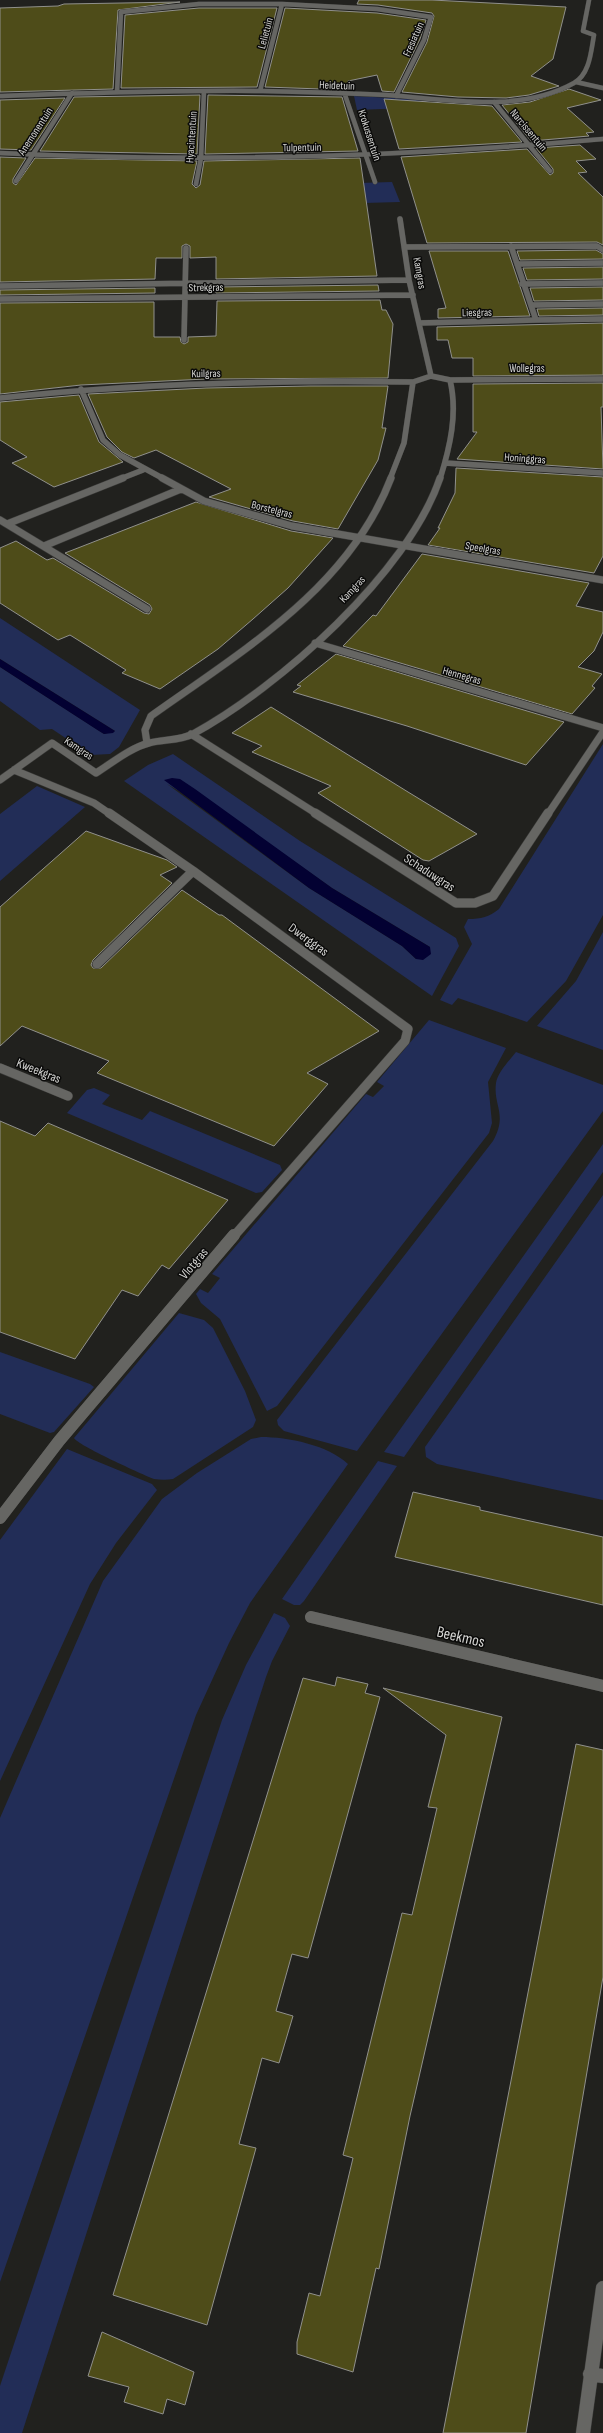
<svg xmlns="http://www.w3.org/2000/svg" width="603" height="2433" font-family="'Sofia Sans Condensed',sans-serif">
	<style>
		.green { fill: #222d57; fill-rule: evenodd }
		.water { fill: #030132 }
		.building { fill: #4e4c19; stroke: #90908c }
		.lines { fill: none; stroke-linecap: round; stroke-linejoin: round }
		.minor-far5-casing { stroke: #3b3b39; stroke-width: 5 }
		.minor-far4-casing { stroke: #3b3b39; stroke-width: 6 }
		.minor-far3-casing { stroke: #3b3b39; stroke-width: 8 }
		.minor-far2-casing { stroke: #3b3b39; stroke-width: 10 }
		.minor-far1-casing { stroke: #3b3b39; stroke-width: 12 }
		.minor-casing { stroke: #3b3b39; stroke-width: 15 }
		.minor-far5 { stroke: #666663; stroke-width: 4.5 }
		.minor-far4 { stroke: #666663; stroke-width: 5.5 }
		.minor-far3 { stroke: #666663; stroke-width: 7 }
		.minor-far2 { stroke: #666663; stroke-width: 9 }
		.minor-far1 { stroke: #666663; stroke-width: 12 }
		.minor { stroke: #666663; stroke-width: 14 }
		.labels { text-anchor: middle; stroke-width: 3; stroke-linejoin: round; paint-order: stroke }
		.far-street-label { font-size: 11px; fill: #d5d5d3; stroke: #0a0a09 }
		.street-label { font-size: 13px; fill: #d5d5d3; stroke: #0a0a09 }
		.near-street-label { font-size: 16px; fill: #d5d5d3; stroke: #0a0a09 }
	</style>
	<rect width="100%" height="100%" fill="#21211e"/>
	<path class="green" d="M354 96 410 99 458 106 357 110Z
		M392 182 400 202 364 203 359 183Z
		M0 618 140 710 119 747 110 754 91 755 52 729 40 730 0 701V667L104 734 115 731 0 659Z
		M603 744V915L566 981 527 1022 458 998 452 1005 440 1000 472 944 464 927 468 919C481 919 489 917 499 909Z
		M173 754 300 841 456 938 459 946 432 996 124 781 148 765ZM167 784 271 845 332 888 430 947 416 959 402 946 309 888Z
		M37 786 85 807 0 881V814Z
		M603 932V1050L537 1026 576 981Z
		M429 1020 506 1048 488 1082 492 1123 489 1133 277 1406 267 1411 220 1319 201 1303 196 1294 200 1289 208 1293 220 1278 212 1274 366 1094 373 1097 384 1086 377 1082Z
		M516 1052 603 1085V1111L357 1451 284 1431 278 1425 277 1420 493 1141C508 1114 493 1106 496 1083 498 1072 509 1061 516 1052Z
		M94 1088 110 1095 102 1104 142 1120 150 1111 280 1165 282 1170 262 1192 256 1193 67 1113 87 1090Z
		M603 1144V1172L404 1457 384 1452Z
		M603 1195V1500L437 1464 426 1457 425 1447Z
		M179 1313 204 1320 213 1328 245 1391 256 1420 253 1427 173 1479C167 1480 161 1480 154 1479 144 1475 77 1445 74 1438Z
		M0 1352 90 1384 94 1387 54 1432 50 1433 0 1414Z
		M261 1437C288 1437 328 1445 348 1464L250 1603 229 1643 196 1715 0 2282V1818L103 1581 162 1499 197 1473 251 1439Z
		M67 1449 152 1484 157 1490 116 1543 90 1584 0 1781V1540Z
		M378 1461 397 1466 304 1601 300 1605H294L282 1599Z
		M274 1613 285 1618 290 1626 272 1661 266 1677 22 2433H0V2386L222 1720 246 1665Z"/>
	<path class="water" d="M0 659 115 731 113 733 104 734 99 731 0 667Z
		M172 778 180 779 195 789 332 888 430 947 431 954 423 960 416 959 402 946 309 888 164 780Z"/>
	<path class="building" d="M359 0H432L566 7 553 59 531 76 559 86 529 95 506 98 458 97 402 92 427 42 434 16 432 13 378 5 357 4Z
		M180 2 118 10 113 89 0 92V8L58 6 64 4Z
		M199 8H277L257 87 121 88 125 15Z
		M285 8 377 13 426 20 420 39 394 92 382 91 377 75 348 81 349 90 265 87Z
		M569 89 601 100 567 108 594 132 586 133 589 136 531 141 502 105 530 102Z
		M200 95 197 154 40 151 74 97Z
		M208 95 342 97 358 151 205 154Z
		M65 98 31 150 0 149V100Z
		M384 99 492 106 522 142 399 149Z
		M580 145 596 159 576 161 587 172 578 173 603 197V245L597 242 427 243 401 157 527 149 550 175 553 173V169L536 148Z
		M0 157 26 158 13 179V183L16 185 35 158 197 161 192 184 196 188 200 185 204 161 360 158 377 276 216 279V257L190 258V246L186 244 182 246V258H156L155 279 0 282Z
		M596 250 603 254V259L520 260 517 251Z
		M429 251H508L530 316 438 318V309L446 308Z
		M603 267V279L527 280 523 268Z
		M378 285 379 291 216 293V287Z
		M603 287V300L534 301 530 288Z
		M155 288V293L0 295V290Z
		M380 300 382 310H386L393 324 388 378 206 379 81 385 0 394V303L154 302V337H180L181 342 184 344 188 342V337L216 336 217 301Z
		M603 308V315L539 316 537 309Z
		M603 323V375L473 376V358H452L448 340H437V327Z
		M603 383V407H601L603 469 457 459 477 432H473V384Z
		M310 386H388L382 428H386L378 460 338 529 293 521 209 497 231 489 156 450 134 458 122 452 107 437 88 394 206 388Z
		M79 395 99 442 123 462 54 487 12 463 27 457 0 440V402Z
		M456 468 603 477V556L594 573 428 545 440 528H438L455 493Z
		M196 502 291 531 333 538 288 588 253 619 218 649 160 689 122 673 126 670 70 635 58 640 0 603V548L16 541 47 560 53 558 144 613 149 614 152 609 150 605 65 553Z
		M422 554 589 583 576 606 603 612V632L594 651 578 667 602 674 592 686 595 688 572 714 343 646 373 615 376 616Z
		M336 654 564 722 526 765 407 726 293 692 301 686 297 685Z
		M271 707 408 792 477 834 429 861 423 860 318 793 331 786 252 752 262 746 232 733Z
		M86 831 167 860 177 867 160 875 172 883 93 960 91 965 93 968H101L182 890 219 915H222L379 1031 307 1073 328 1084 274 1146 97 1073 109 1061 22 1026 0 1046V907Z
		M0 1121 35 1136 48 1123 228 1200 169 1269 162 1265 138 1296 122 1290 75 1359 0 1332Z
		M413 1492 480 1507V1510L603 1537V1605L395 1557Z
		M337 1677 368 1684 365 1693 380 1697 308 1958 292 1954 276 2011 293 2016 279 2063 262 2058 239 2144 256 2148 207 2325 113 2295 303 1678 335 1686Z
		M383 1688 502 1717 410 2116 379 2269 376 2268 353 2372 297 2354V2342L309 2293 320 2296 353 2158 343 2155 402 1913 412 1915 437 1808 428 1807 446 1735Z
		M576 1744 603 1750V1977L526 2433H443Z
		M102 2332 194 2372 185 2405 167 2399 163 2414 124 2402 129 2387 88 2376Z"/>
	<g class="lines">
		<g class="minor-far5-casing">
			<path id="minor-far5" d="M282 4 377 9 431 17 424 40 396 96
				M576 82 603 88
				M117 92 121 12 199 4H282L260 91
				M345 95 375 182
				M0 96C87 93 173 90 260 91 302 92 345 93 387 95 447 99 518 114 574 83 590 74 591 51 594 35L583 31 589 0
				M494 102 550 171
				M0 153C202 163 402 157 603 139
				M16 181 72 93
				M196 184 201 158 204 91"/>
		</g>
		<g class="minor-far4-casing">
			<path id="minor-far4" d="M400 219 409 280 431 376 450 380 603 379
				M511 246 536 320 603 319
				M405 247 597 246 603 250
				M517 264 603 263
				M522 284 603 283
				M0 286 409 280
				M0 299 413 295
				M531 305 603 304
				M419 323 536 320
				M184 340 186 248
				M81 389 103 440 120 455 164 479
				M0 398C137 383 275 380 413 382L431 376
				M445 463 603 473
				M120 479 143 470
				M390 479 404 443 413 382
				M440 479C450 447 458 413 450 380"/>
		</g>
		<g class="minor-far3-casing">
			<path id="minor-far3" d="M162 478 204 501 292 526 603 580
				M0 520 147 609
				M7 524 123 478
				M44 546 181 489
				M315 643 603 728
				M191 734 317 814
				M147 743 145 730 151 716C242 651 349 588 391 478
				M14 770 94 803 110 814
				M0 780 52 743 96 773C112 763 130 748 149 743 164 739 179 741 193 734 279 687 408 573 440 478
				M548 814 603 732"/>
		</g>
		<g class="minor-far2-casing">
			<path id="minor-far2" d="M109 813 193 871 408 1029 405 1041 234 1236
				M315 813 456 903H475L493 896 548 813
				M97 964 193 871
				M0 1068 68 1096"/>
		</g>
		<g class="minor-far1-casing">
			<path id="minor-far1" d="M0 1518 59 1441 234 1235
				M311 1617 603 1686"/>
		</g>
		<g class="minor-casing">
			<path id="minor" d="M590 2374 603 2376
				M583 2433 603 2288"/>
		</g>
		<use href="#minor-far5" class="minor-far5"/>
		<use href="#minor-far4" class="minor-far4"/>
		<use href="#minor-far3" class="minor-far3"/>
		<use href="#minor-far2" class="minor-far2"/>
		<use href="#minor-far1" class="minor-far1"/>
		<use href="#minor" class="minor"/>
	</g>
	<g class="labels">
		<g class="far-street-label">
			<text transform="translate(265 33) rotate(-75)" y="4">Lelietuin</text>
			<text transform="translate(413 39) rotate(-66)" y="4">Fresiatuin</text>
			<text transform="translate(337 85) rotate(2)" y="4">Heidetuin</text>
			<text transform="translate(529 130) rotate(50)" y="4">Narcissentuin</text>
			<text transform="translate(35 131) rotate(-57)" y="4">Anemonentuin</text>
			<text transform="translate(370 135) rotate(72)" y="4">Krokussentuin</text>
			<text transform="translate(191 137) rotate(-86)" y="4">Hyacintentuin</text>
			<text transform="translate(302 147) rotate(-1)" y="4">Tulpentuin</text>
			<text transform="translate(420 273) rotate(80)" y="4">Kamgras</text>
			<text transform="translate(206 287) rotate(-1)" y="4">Strekgras</text>
			<text transform="translate(477 312) rotate(-1)" y="4">Liesgras</text>
			<text x="527" y="372">Wollegras</text>
			<text transform="translate(206 373) rotate(-1)" y="4">Kuilgras</text>
			<text transform="translate(525 458) rotate(4)" y="4">Honinggras</text>
			<text transform="translate(272 509) rotate(14)" y="4">Borstelgras</text>
			<text transform="translate(483 548) rotate(10)" y="4">Speelgras</text>
			<text transform="translate(352 589) rotate(-47)" y="4">Kamgras</text>
			<text transform="translate(462 675) rotate(16)" y="4">Hennegras</text>
			<text transform="translate(79 748) rotate(34)" y="4">Kamgras</text>
		</g>
		<g class="street-label">
			<text transform="translate(430 872) rotate(33)" y="5">Schaduwgras</text>
			<text transform="translate(309 939) rotate(36)" y="5">Dwerggras</text>
			<text transform="translate(39 1070) rotate(22)" y="5">Kweekgras</text>
			<text transform="translate(193 1263) rotate(-50)" y="5">Vlotgras</text>
		</g>
		<g class="near-street-label">
			<text transform="translate(461 1636) rotate(13)" y="6">Beekmos</text>
		</g>
	</g>
</svg>
